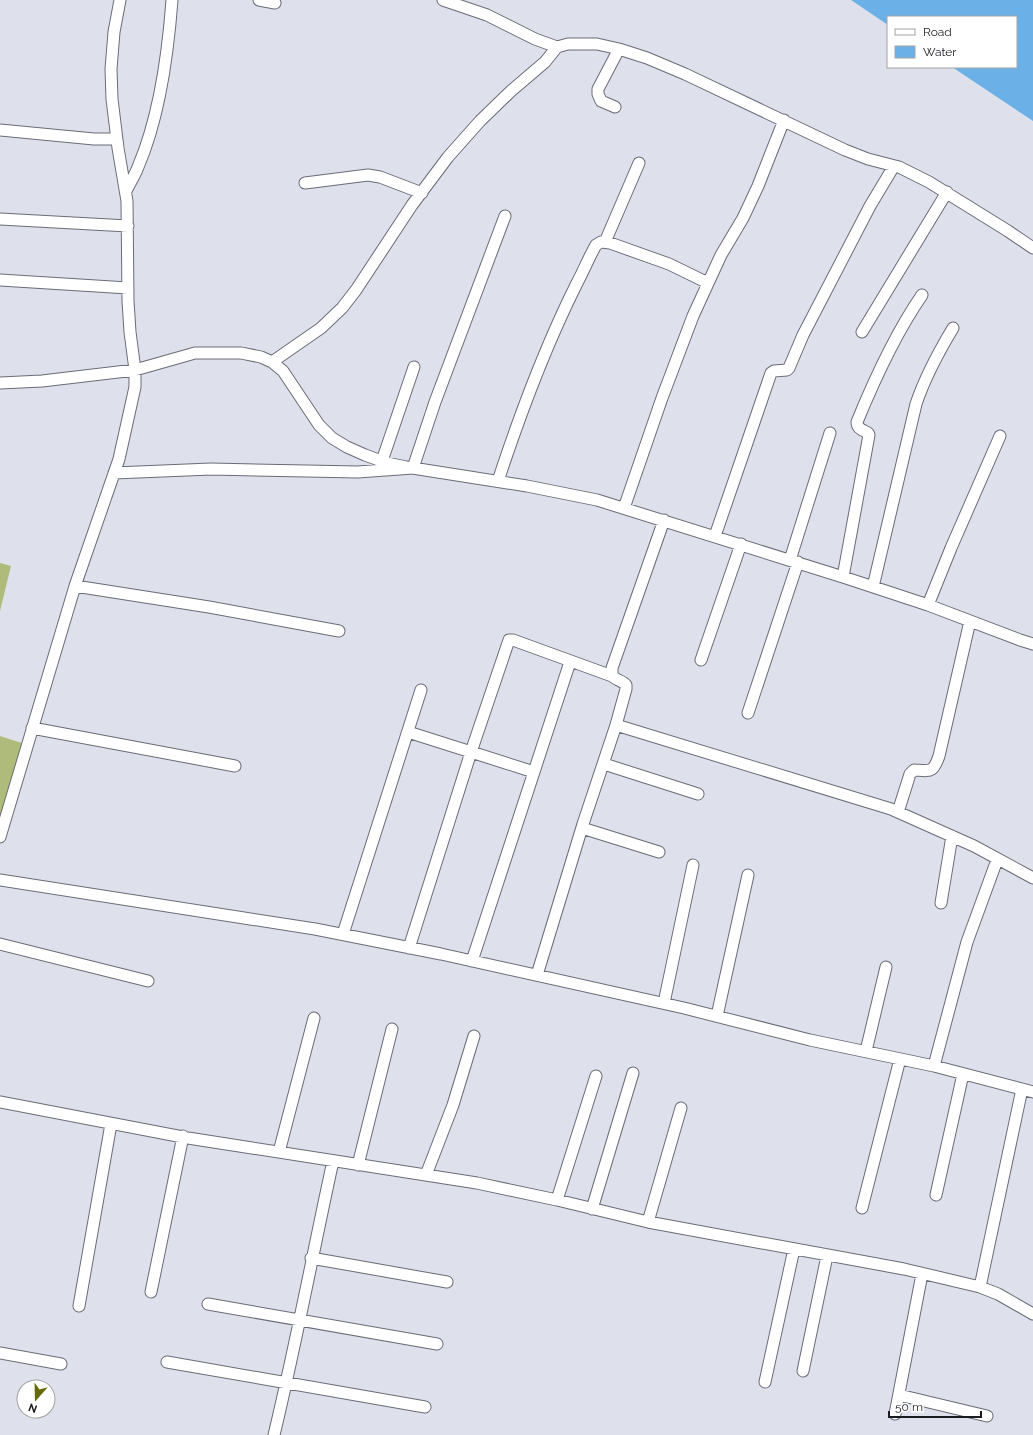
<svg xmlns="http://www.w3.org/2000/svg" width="1033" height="1435" font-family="Raleway,sans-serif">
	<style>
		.green { fill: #afbb7b }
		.water { fill: #6cb0e8 }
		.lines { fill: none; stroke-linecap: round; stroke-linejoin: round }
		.street-casing { stroke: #696c76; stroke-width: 13 }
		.street { stroke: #fff; stroke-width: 11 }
	</style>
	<rect width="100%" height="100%" fill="#dee1ec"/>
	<path class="green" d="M0 563 11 566 0 611Z
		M0 736 28 745 0 829Z"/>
	<path class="water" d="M851 0H1033V121L952 67H1016V17H888V25Z"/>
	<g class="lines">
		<g class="street-casing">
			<path id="street" d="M259 0 275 3
				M443 0 487 15 535 39 557 47 568 44H597L619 49 647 58 685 74 845 150 868 159 899 167 929 182 1008 231 1033 248
				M615 107 601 101 598 94V89L619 49
				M0 130 94 139H117
				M305 183 368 175 380 177 422 193
				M126 191C130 183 135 175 138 167 160 116 168 54 172 0
				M0 219 128 226
				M605 242 639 163
				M0 280 128 288
				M862 332 947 192
				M272 362 321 328 342 308 356 290 412 205 448 157 480 121 511 91 545 62 557 47
				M0 383 42 381 135 370 195 353H241L261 357 272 362 283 371 319 425 332 438 347 447 365 455 387 463 406 467 527 486 597 500 843 577 928 605 1020 640 1033 644
				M382 461 414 367
				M114 473 211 469 358 472 413 468 435 402 505 216
				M498 481C520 414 545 347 577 283 584 270 589 257 596 245L601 242 610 243 669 264 708 283
				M624 508 662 398 693 316 721 255 743 218 758 186 784 120
				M715 536 771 373 774 371 787 370 789 368 803 335 870 206 894 166
				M790 560 830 433
				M843 577 869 435 868 433C863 430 857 429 857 422 875 378 895 334 922 295
				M75 586 209 607 339 631
				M873 587 916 404C925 377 938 353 953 328
				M928 605 951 548 1000 436
				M701 660 741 544
				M748 713 798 562
				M616 725 891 809 974 846 1033 878
				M32 728 235 766
				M408 732 534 772
				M604 764 698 794
				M898 812 910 774 914 770C931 771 933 773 939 756L970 621
				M582 828 659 852
				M0 837 75 586 119 459 135 387V370L130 332 128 301 127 201 118 148 112 99 111 69 114 32 120 0
				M0 880 315 929 441 954 684 1008 810 1040 934 1066 1033 1092
				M941 903 952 836
				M343 934 421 690
				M0 944 148 981
				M409 948 471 752 509 640H513L612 676
				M472 961 570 662
				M537 975 583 824 616 725 626 689V685C623 681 616 680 612 676V668L664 520
				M664 1003 693 865
				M717 1016 748 875
				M866 1051 886 967
				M934 1066 967 942 997 860
				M0 1102 188 1138 477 1183 557 1200 648 1222 904 1269 980 1287 998 1294 1033 1314
				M279 1152 314 1018
				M358 1165 392 1029
				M426 1175 453 1105 474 1036
				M936 1195 963 1074
				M557 1200 596 1076
				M862 1208 900 1059
				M592 1209 633 1073
				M648 1222 681 1108
				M311 1258 447 1282
				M980 1287 1022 1089
				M151 1292 183 1136
				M208 1304 437 1344
				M79 1306 111 1124
				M0 1353 61 1364
				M167 1362 425 1407
				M803 1371 827 1256
				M765 1382 794 1249
				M899 1395 987 1416
				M895 1414 922 1274
				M274 1435C296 1344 313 1252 333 1161"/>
		</g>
		<use href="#street" class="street"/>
	</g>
	<rect x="887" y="16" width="130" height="52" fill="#ffffff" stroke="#a3a4a5"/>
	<rect x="895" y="29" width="20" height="6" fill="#ffffff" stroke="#a3a4a5"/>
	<text x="923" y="36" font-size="12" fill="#1a1b1f">Road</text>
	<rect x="895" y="46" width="20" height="12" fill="#6cb0e8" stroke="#a3a4a5"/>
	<text x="923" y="56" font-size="12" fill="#1a1b1f">Water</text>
	<g transform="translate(36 1399) rotate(200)"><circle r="19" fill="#ffffff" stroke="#a3a4a5"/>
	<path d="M0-3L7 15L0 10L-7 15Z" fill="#656806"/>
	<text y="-6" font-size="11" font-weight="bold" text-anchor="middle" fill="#1a1b1f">N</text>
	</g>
	<path d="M889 1411v6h92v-6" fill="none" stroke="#1a1b1f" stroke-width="2"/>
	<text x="895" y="1411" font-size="12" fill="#1a1b1f" stroke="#ffffff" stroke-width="3" paint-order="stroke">50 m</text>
</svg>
